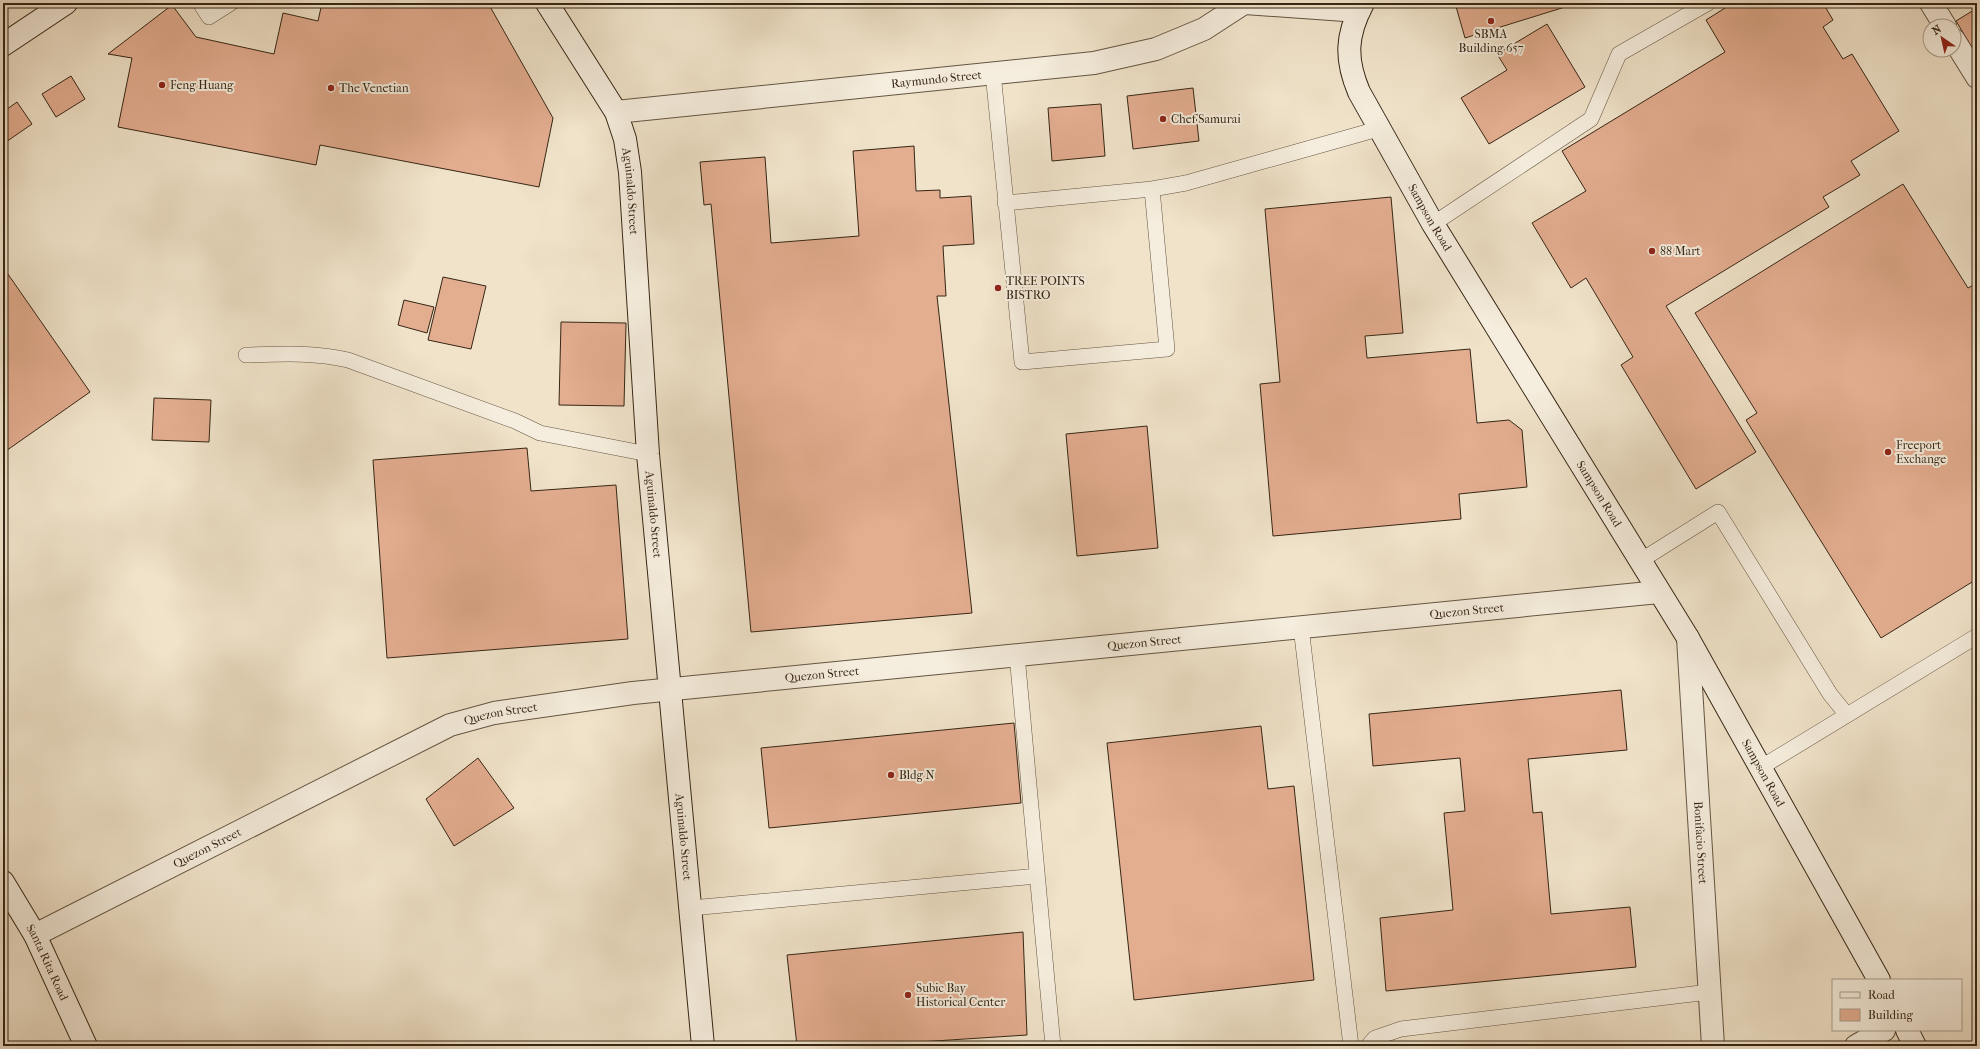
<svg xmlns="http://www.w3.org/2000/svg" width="1980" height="1049" font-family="'IM FELL French Canon',serif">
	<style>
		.building { fill: #e3ad90; stroke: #362615 }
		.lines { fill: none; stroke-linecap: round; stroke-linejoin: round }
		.lane-casing { stroke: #645542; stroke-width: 16 }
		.street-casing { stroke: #645542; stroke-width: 24 }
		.secondary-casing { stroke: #362615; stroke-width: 24 }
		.lane { stroke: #f5eddd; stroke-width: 15 }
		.street { stroke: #f5eddd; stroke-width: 22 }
		.secondary { stroke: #f5eddd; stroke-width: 22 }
		.poi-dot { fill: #8f2418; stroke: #f5eddd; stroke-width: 1.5 }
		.labels { text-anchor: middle; stroke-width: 4; stroke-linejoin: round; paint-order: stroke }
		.poi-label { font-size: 12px; fill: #362615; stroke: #f5eddd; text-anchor: start }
		.street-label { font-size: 12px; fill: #362615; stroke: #f5eddd }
	</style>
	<rect width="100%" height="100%" fill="#f0e3ca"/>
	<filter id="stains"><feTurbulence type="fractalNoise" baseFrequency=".005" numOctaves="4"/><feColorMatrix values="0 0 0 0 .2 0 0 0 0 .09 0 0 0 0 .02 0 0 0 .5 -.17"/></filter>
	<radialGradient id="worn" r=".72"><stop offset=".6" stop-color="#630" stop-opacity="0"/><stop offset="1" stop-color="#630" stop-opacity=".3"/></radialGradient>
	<path class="building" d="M322 3H488L553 118 539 187 320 145 316 165 118 127 132 58 108 54 172 5 196 37 274 54 283 13 318 21Z
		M1455 3H1578L1465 38Z
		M1733 3H1823L1833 20 1823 27 1843 59 1852 54 1899 131 1851 161 1860 175 1823 197 1829 207 1666 306 1756 452 1696 489 1621 365 1633 357 1586 278 1571 288 1532 223 1586 191 1562 151 1725 52 1706 20Z
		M1977 8V56L1956 21Z
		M1547 24 1585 87 1489 144 1461 98 1507 70 1497 54Z
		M71 76 85 99 56 117 42 94Z
		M1193 88 1199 141 1133 149 1127 96Z
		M17 102 32 124 3 144V112Z
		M1101 104 1105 156 1052 161 1048 108Z
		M914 146 916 191 940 190V198L971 196 974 244 943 246 946 296H937L972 613 751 632 711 204 704 205 700 162 765 157 771 243 859 236 853 151Z
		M1903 184 1968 288 1977 283V579L1881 638 1746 420 1757 413 1695 313Z
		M1391 197 1403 333 1365 336 1367 358 1470 349 1477 423 1509 420 1522 430 1527 487 1459 494 1461 519 1273 536 1260 384 1280 382 1265 209Z
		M3 267 90 392 3 453Z
		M443 277 486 286 471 349 428 340Z
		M404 300 434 307 427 333 398 325Z
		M561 322 626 323 624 406 559 405Z
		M154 398 211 400 209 442 152 440Z
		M1147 426 1158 548 1077 556 1066 434Z
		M527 448 531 491 616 485 628 639 387 658 373 460Z
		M1621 690 1627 750 1528 759 1533 813 1542 812 1551 914 1630 907 1636 967 1386 991 1380 918 1453 910 1444 813 1465 811 1460 758 1373 766 1369 714Z
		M1014 723 1021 803 769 828 761 748Z
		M1261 726 1268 789 1294 786 1314 980 1134 1000 1107 743Z
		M478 758 514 808 454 846 426 799Z
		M1023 932 1027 1035 857 1046H797L787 955Z"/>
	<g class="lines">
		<g class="lane-casing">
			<path id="lane" d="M200 3 209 17 231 3
				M993 73 1022 362 1167 349 1152 189
				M1005 203 1152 189 1186 183 1378 129
				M1433 224 1591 119 1619 54 1708 3
				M246 355C280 354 313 352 348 360L515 421 540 433 648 454
				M1640 561 1718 512 1830 694 1847 715
				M1301 627 1351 1046
				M1017 655 1053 1046
				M1760 768 1977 636
				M691 908 1037 876
				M1368 1046 1375 1038 1401 1029 1709 992"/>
		</g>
		<g class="street-casing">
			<g id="street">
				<path d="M1245 3 1359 11"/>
				<path d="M1931 3 1945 26"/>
				<path d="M1954 40 1977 77"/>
				<path id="s1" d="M616 112 1094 63 1156 49 1204 29 1244 3"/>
				<path id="s2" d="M1688 638 1713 1046"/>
				<path id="s3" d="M35 935 450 725 494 713 633 693 1659 592"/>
				<path d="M1856 1046 1884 1030"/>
			</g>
		</g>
		<g class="secondary-casing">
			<g id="secondary">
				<path id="s4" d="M547 3 616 112 625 139 630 172 648 454 703 1046"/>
				<path id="s5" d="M1363 3C1346 35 1345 59 1359 92L1433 224 1688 638 1879 980"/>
				<path d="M3 45 66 3"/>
				<path id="s6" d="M3 882 35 935 86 1046"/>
				<path d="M1907 1030 1915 1046"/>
			</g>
		</g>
		<use href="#lane" class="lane"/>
		<use href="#street" class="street"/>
		<use href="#secondary" class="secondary"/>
	</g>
	<g class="poi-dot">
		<circle cx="1491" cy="21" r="4"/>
		<circle cx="162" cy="85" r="4"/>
		<circle cx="331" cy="88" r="4"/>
		<circle cx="1163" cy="119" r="4"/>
		<circle cx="1652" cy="251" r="4"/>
		<circle cx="998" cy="288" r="4"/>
		<circle cx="1888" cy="452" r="4"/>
		<circle cx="891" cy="775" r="4"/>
		<circle cx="908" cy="995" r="4"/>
	</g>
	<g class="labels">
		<g class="poi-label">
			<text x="1491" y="38" text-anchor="middle">SBMA<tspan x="1491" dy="14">Building 657</tspan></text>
			<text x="170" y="89">Feng Huang</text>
			<text x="339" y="92">The Venetian</text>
			<text x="1171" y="123">Chef Samurai</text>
			<text x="1660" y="255">88 Mart</text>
			<text x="1006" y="285">TREE POINTS<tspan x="1006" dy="14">BISTRO</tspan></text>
			<text x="1896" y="449">Freeport<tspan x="1896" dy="14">Exchange</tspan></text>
			<text x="899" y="779">Bldg N</text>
			<text x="916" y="992">Subic Bay<tspan x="916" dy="14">Historical Center</tspan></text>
		</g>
		<g class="street-label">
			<text dy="4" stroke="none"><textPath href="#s1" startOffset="322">Raymundo Street</textPath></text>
			<text dy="4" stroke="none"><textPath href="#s4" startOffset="210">Aguinaldo Street</textPath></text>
			<text dy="4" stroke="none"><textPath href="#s5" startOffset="237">Sampson Road</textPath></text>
			<text dy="4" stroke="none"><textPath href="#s5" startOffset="561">Sampson Road</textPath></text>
			<text dy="4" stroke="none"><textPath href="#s4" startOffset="534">Aguinaldo Street</textPath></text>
			<text dy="4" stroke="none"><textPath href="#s3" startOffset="1489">Quezon Street</textPath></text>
			<text dy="4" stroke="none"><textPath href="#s3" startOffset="1165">Quezon Street</textPath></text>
			<text dy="4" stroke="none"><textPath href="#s3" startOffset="841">Quezon Street</textPath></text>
			<text dy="4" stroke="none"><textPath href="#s3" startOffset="517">Quezon Street</textPath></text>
			<text dy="4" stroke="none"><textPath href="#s5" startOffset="885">Sampson Road</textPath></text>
			<text dy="4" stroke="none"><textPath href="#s4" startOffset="858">Aguinaldo Street</textPath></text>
			<text dy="4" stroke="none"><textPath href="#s2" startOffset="205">Bonifacio Street</textPath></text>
			<text dy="4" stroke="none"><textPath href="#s3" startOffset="193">Quezon Street</textPath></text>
			<text dy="4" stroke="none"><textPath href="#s6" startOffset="92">Santa Rita Road</textPath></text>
		</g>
	</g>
	<rect width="1980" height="1049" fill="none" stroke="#f0e3ca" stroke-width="16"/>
	<rect x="4" y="4" width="1972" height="1041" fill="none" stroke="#362615" stroke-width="2"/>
	<rect x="8" y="8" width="1964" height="1033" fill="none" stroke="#362615"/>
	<rect x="1832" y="979" width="130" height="52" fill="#f5eddd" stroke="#a99d8d"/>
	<rect x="1840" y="992" width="20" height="6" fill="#f5eddd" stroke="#a99d8d"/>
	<text x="1868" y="999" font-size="12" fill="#362615">Road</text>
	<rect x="1840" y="1009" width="20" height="12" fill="#e3ad90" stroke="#a99d8d"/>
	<text x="1868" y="1019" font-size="12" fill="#362615">Building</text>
	<g transform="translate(1942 38) rotate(326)"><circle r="19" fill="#f5eddd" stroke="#a99d8d"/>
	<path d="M0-3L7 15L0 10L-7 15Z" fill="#8f2418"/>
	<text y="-6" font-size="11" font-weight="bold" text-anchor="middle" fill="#362615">N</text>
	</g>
	<rect width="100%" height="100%" filter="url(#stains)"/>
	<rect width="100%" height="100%" fill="url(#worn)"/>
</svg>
